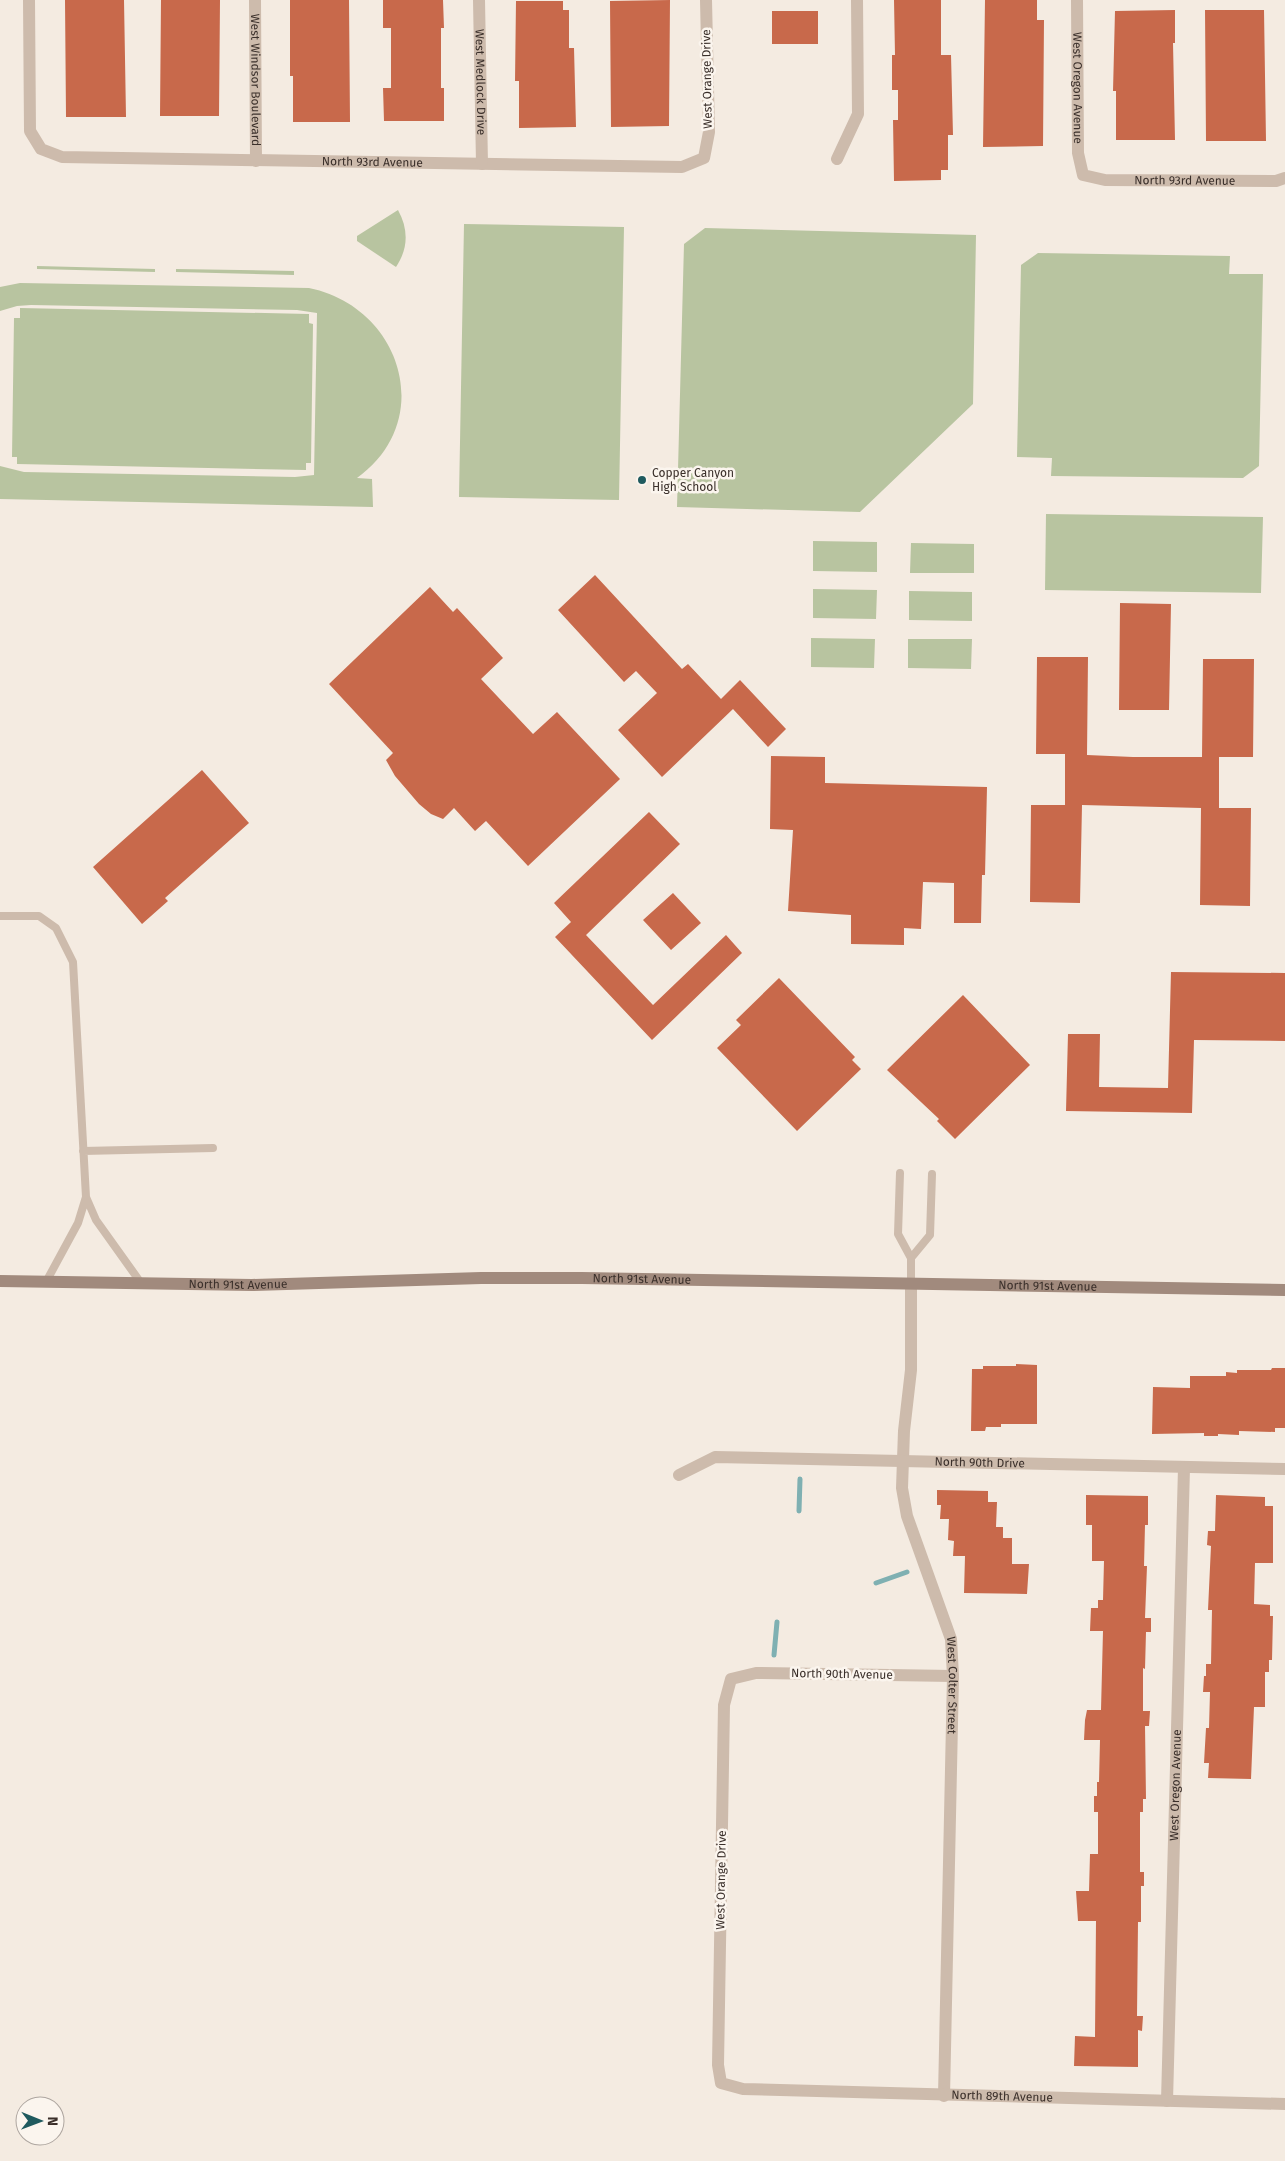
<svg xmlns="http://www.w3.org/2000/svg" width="1285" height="2161" font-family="'Fira Sans',sans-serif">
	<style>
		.garden { fill: #b8c4a0 }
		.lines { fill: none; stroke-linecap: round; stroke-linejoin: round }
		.stream { stroke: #7fb0b2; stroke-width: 5 }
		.building { fill: #c8694b }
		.service { stroke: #cdbbac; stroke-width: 8 }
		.minor { stroke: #cdbbac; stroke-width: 12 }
		.secondary { stroke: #a18a7d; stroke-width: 12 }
		.poi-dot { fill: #1f5a5e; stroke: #fbf5ee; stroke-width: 2 }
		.labels { text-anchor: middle; stroke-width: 5; stroke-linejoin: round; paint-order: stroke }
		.street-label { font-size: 12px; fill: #3b302b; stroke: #fbf5ee }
		.poi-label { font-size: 12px; fill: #3b302b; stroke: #fbf5ee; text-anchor: start }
	</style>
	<rect width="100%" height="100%" fill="#f4ebe1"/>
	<path class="garden" d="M398 210C409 230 408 249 396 267L357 241V236Z
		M464 224 624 227 619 500 459 497Z
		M705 228 976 235 973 404 860 512 677 507 684 244Z
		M1038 253 1230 256 1229 274H1263L1259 466 1243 478 1051 476 1052 458 1017 457 1021 265Z
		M37 266 155 269V272L37 269Z
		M176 269 294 271V275L176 272Z
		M20 283 309 288C402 307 437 421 357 478L372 479 373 507 0 499V466L24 472 295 477 314 475 317 313 297 310 31 305 17 306 0 311V287Z
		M20 308 309 314V323L313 324 311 463H306V470L17 464V457H12L14 318H20Z
		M1046 514 1263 517 1261 593 1045 590Z
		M813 541 877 542V572L813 571Z
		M911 543 974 544V573H910Z
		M813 589 877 590 876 619 813 618Z
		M909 591 972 592V621L909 620Z
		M811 638 875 639 874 668 811 667Z
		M908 639H972L971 669 908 668Z"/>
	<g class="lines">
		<path class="stream" d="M799 1511 800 1479
			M876 1583 907 1572
			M774 1655 777 1622"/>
	</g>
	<path class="building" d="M65 0H124L126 117H66Z
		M161 0H220L219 116H160Z
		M290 0H349L350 122H293V76H290Z
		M383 0H443L444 28H441V88H444V121H384L383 88H391V28H383Z
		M670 0 669 126 611 127 610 1Z
		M894 0H941V55H951L953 135H948V170H941V180L894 181 893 120H898V90H892V55H895Z
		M985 0H1037V20H1044L1043 146 983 147Z
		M516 1H563V10H569V48H574L576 127 519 128V81H515Z
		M1175 10V43H1173L1175 140H1116V91H1113L1115 11Z
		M1205 10H1264L1266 141H1206Z
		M772 11H818V44H772Z
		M595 575 682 669 688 664 721 699 740 680 786 729 768 747 733 709 662 777 618 730 657 693 636 671 624 682 558 610Z
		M430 587 453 612 457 608 503 658 481 679 533 734 557 712 620 779 528 866 486 821 475 831 454 808 443 819 431 814 419 804 395 776 386 760 393 753 329 684Z
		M1120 603 1171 604 1169 710H1119Z
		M1037 657H1088L1087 755 1133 757H1202L1203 659H1254L1253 757H1219V808H1251L1250 906 1200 905 1201 808 1082 805 1080 903 1030 902 1031 805H1065V754H1036Z
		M771 756 825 757V783L987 787 985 875H982L981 923H954V883L923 882 921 929 904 928V945L851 944V915L788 911 793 830 770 829Z
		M202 770 249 823 165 898 168 901 142 924 93 867Z
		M649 812 680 844 586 935 653 1005 726 935 742 953 652 1040 555 937 571 922 554 903Z
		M673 893 701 923 671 950 643 920Z
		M1171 972 1285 973V1041L1194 1040 1192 1113 1066 1111 1068 1034H1100L1099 1087 1168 1088Z
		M779 978 855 1057 852 1060 861 1069 797 1131 717 1048 741 1025 736 1020Z
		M963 995 1030 1065 955 1139 937 1121 939 1119 887 1070Z
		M1016 1364 1037 1365V1424H1001V1427H986L985 1431H971L972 1369H983V1366H1016Z
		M1272 1368H1285V1428H1275V1432L1239 1431V1435L1218 1434V1436H1204V1433L1152 1434 1153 1387 1190 1388V1376H1226V1372L1237 1373V1370H1271Z
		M937 1490 988 1491V1502H997L996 1527H1003V1538H1012V1564H1029L1027 1594 964 1593 965 1556H953L954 1541 948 1540 949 1519H940L941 1505H937Z
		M1086 1495 1148 1496V1525H1145L1144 1566H1147L1145 1618H1151V1632H1146L1145 1669 1143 1668V1711H1150L1149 1726H1145L1146 1799H1143V1812H1140V1872H1144V1886H1141V1922H1138L1137 2016H1143L1142 2031 1138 2030V2067L1074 2066 1075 2036 1095 2037 1096 1921H1078L1076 1891H1089L1090 1854H1098V1812H1094V1796H1097V1782H1099L1100 1740H1084L1085 1720 1087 1710H1101L1103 1631H1090L1091 1608H1098V1600H1103L1104 1561H1092V1525H1086Z
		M1216 1495 1265 1497V1506H1273V1563H1255L1254 1604 1270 1605V1616H1273L1272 1660H1269V1672H1265V1707H1254L1251 1779 1208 1778 1209 1763H1204L1206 1728H1209L1210 1692H1203L1204 1676H1206V1664H1211L1212 1610H1208L1211 1546 1207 1545 1208 1531H1215Z"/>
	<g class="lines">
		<path class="service" d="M0 916H39L56 928 73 962 86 1197
			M83 1151 213 1148
			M900 1173 898 1234 911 1258V1284
			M911 1258 930 1235 932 1174
			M46 1282 78 1223 86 1197 96 1220 141 1283"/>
		<g class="minor">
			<path id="s1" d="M29 0 30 131 41 149 62 157 682 167 704 158 709 132 706 0"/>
			<path id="s2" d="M255 0 256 161"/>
			<path id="s3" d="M479 0 482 164"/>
			<path id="s4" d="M1077 0 1078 153 1083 175 1105 180 1276 181 1285 178"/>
			<path d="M837 159 858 114 857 0"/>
			<path id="s5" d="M911 1284V1370L904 1431 902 1488 907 1516 951 1639 953 1676 944 2096"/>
			<path id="s6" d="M679 1475 715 1457 1285 1469"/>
			<path id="s7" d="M953 1676 756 1673 731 1679 724 1705 718 2065 721 2083 743 2089 1285 2104"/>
			<path id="s8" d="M1167 2101 1184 1468"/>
		</g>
		<path class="secondary" id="s9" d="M0 1281 252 1285 481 1278H582L1285 1290"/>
	</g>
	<circle class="poi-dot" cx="642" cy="480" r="5"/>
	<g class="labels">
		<g class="street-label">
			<text transform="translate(707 79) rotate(-91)" y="4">West Orange Drive</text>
			<text dy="4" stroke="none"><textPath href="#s2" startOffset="80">West Windsor Boulevard</textPath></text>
			<text dy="4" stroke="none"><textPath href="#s3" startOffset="82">West Medlock Drive</textPath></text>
			<text dy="4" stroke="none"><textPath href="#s4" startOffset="88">West Oregon Avenue</textPath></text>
			<text dy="4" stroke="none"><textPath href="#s1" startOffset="485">North 93rd Avenue</textPath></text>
			<text dy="4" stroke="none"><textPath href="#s4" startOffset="278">North 93rd Avenue</textPath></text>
			<text dy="4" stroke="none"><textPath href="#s9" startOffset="642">North 91st Avenue</textPath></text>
			<text dy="4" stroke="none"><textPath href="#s9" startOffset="238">North 91st Avenue</textPath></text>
			<text dy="4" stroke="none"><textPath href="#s9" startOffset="1048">North 91st Avenue</textPath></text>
			<text dy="4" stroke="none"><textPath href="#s6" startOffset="305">North 90th Drive</textPath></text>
			<text transform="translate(842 1674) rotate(1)" y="4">North 90th Avenue</text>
			<text dy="4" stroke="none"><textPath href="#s5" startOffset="410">West Colter Street</textPath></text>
			<text dy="4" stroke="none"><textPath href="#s8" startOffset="316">West Oregon Avenue</textPath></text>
			<text transform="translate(721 1880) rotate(-89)" y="4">West Orange Drive</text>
			<text dy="4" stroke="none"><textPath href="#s7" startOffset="910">North 89th Avenue</textPath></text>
		</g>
		<g class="poi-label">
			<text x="652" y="477">Copper Canyon<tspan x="652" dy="14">High School</tspan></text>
		</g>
	</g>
	<g transform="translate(40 2121) rotate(91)"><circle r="24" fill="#fbf5ee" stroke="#aea6a0"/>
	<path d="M0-4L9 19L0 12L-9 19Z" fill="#1f5a5e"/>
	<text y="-8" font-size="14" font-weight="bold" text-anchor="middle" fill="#3b302b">N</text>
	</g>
</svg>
